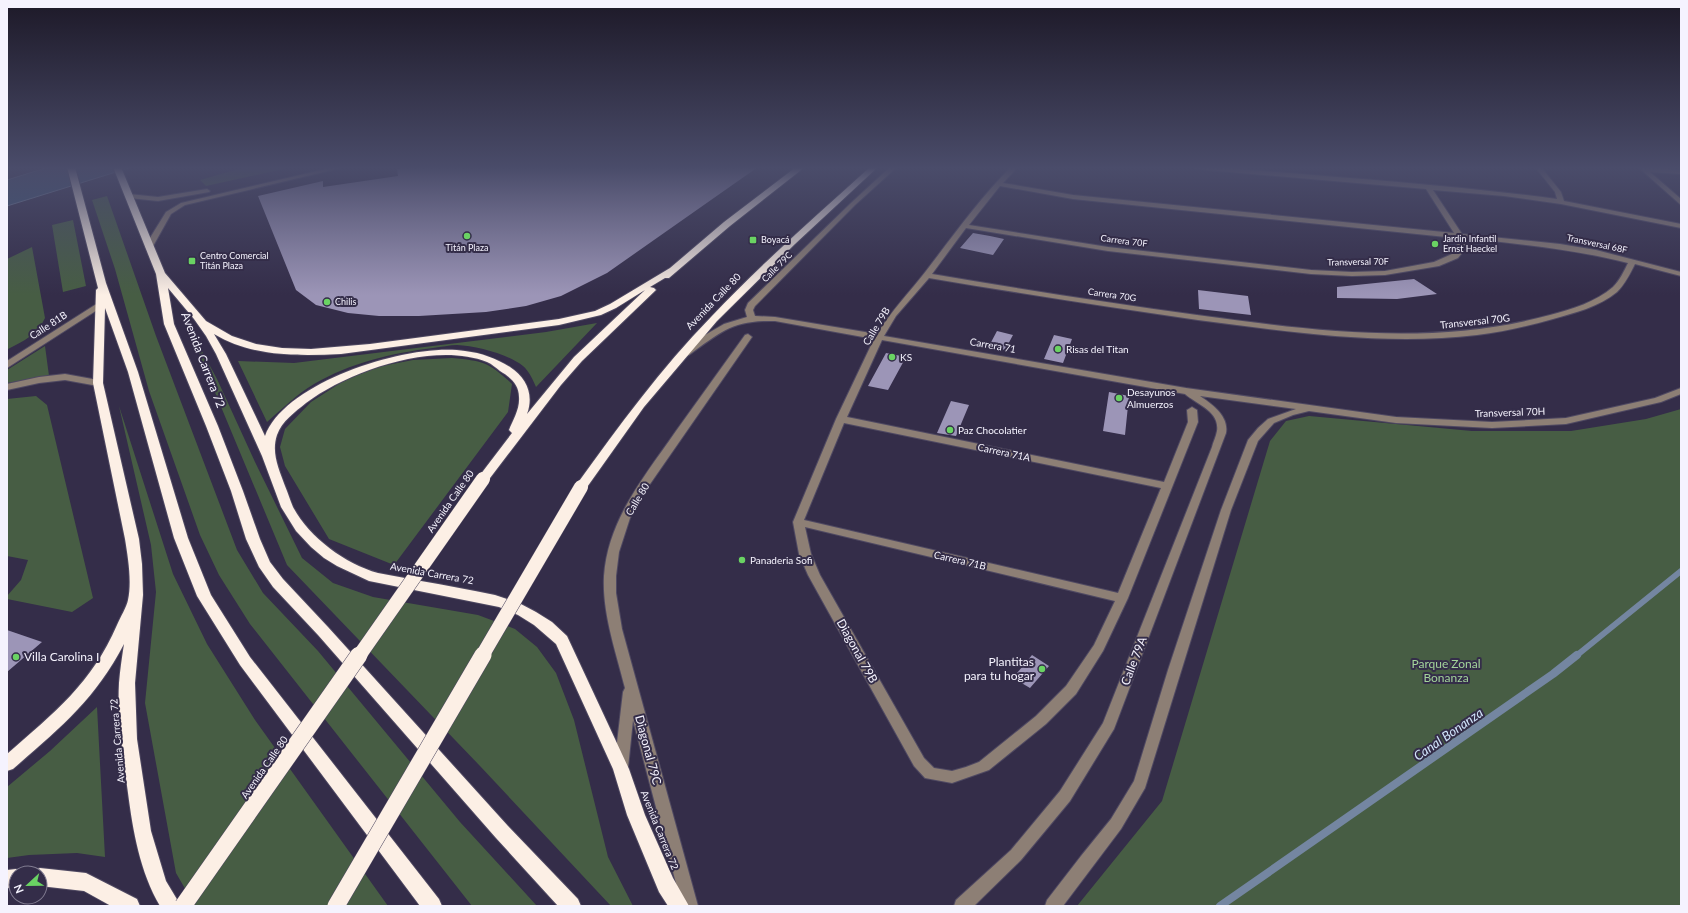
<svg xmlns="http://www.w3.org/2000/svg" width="1688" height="913" font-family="Lato,sans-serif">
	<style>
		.green { fill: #475d44 }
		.water { fill: #3c5879; stroke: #7486a1 }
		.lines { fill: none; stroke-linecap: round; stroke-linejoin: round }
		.stream-far1 { stroke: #7486a1; stroke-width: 6 }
		.stream { stroke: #7486a1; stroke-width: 8 }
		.building { fill: #9c95b7 }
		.minor-casing { stroke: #4f4962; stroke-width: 2 }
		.highway-casing { stroke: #4f4962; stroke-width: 2 }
		.minor { fill: #8d7f75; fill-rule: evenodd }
		.highway { fill: #fcefe5; fill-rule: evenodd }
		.highway-bridge-far1-casing { stroke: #4f4962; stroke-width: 15; stroke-linecap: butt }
		.highway-bridge-casing { stroke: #4f4962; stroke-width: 18; stroke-linecap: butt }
		.highway-bridge-far1 { stroke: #fcefe5; stroke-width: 14 }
		.highway-bridge { stroke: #fcefe5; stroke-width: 17 }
		.poi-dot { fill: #6ad363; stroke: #342d49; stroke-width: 1.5 }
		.labels { text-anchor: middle; stroke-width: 4; stroke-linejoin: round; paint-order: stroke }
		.far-poi-label { font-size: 9px; fill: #f5f3fe; stroke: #342d49; text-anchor: start }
		.far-street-label { font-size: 9px; fill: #f5f3fe; stroke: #342d49 }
		.street-label { font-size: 10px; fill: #f5f3fe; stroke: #342d49 }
		.poi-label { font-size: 10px; fill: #f5f3fe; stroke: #342d49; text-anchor: start }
		.near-street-label { font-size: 12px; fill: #f5f3fe; stroke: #342d49 }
		.near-poi-label { font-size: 12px; fill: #f5f3fe; stroke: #342d49; text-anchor: start }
		.near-park-label { font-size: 12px; fill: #a3d49a; stroke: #342d49 }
		.near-water-label { font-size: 13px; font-style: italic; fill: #d1e4fb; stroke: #342d49 }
	</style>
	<rect width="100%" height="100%" fill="#342d49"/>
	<path class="green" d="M246 167H293L206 186 200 180Z
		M107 196 156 336 237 550 263 593 318 651 460 822 537 906H472L250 624 219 575 200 535 149 391 115 269 92 200Z
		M73 220 86 286 63 292 52 225Z
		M32 247 45 318C38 334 24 341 8 349L7 259Z
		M184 318 217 379 255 462 302 558 333 583 373 597 478 615 515 629 537 647 556 673 574 720 608 857 633 906H611L480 766 287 565Z
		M597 323 536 387C533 380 529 371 523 366 508 354 477 346 457 345 450 345 441 347 433 348 392 353 350 363 314 384 297 394 282 409 267 422L238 361 294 363 546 332Z
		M45 346 49 376 7 383V370Z
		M452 358C483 361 489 362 512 384L508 412 394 565 329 539 285 466 280 447 285 429 311 402 345 380 377 367 413 360Z
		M36 396 47 405 93 598 72 612 7 599V596L21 580 28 560 7 556V399Z
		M119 406 173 574 207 644 255 720 388 906H195L176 873 145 703 156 592 151 545Z
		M1681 409V906H1077L1162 801 1270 441 1286 421 1309 416 1472 431H1571L1646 419Z
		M97 707 105 857 77 853 29 855 7 858V787L50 751Z"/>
	<path class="water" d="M49 167H132L7 206V180Z"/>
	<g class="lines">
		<path class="stream-far1" d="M1576 656 1681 571"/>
		<path class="stream" d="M1220 906 1553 674 1577 655"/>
	</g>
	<path class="building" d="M410 167H758L607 273 561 296 526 306 486 312 419 316H379L348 313 316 305 296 290 258 196 323 181V187L398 176 397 169Z
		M973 233 990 236 1004 239 993 255 960 248Z
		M1414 279 1437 294 1397 299 1337 298V287Z
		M1198 290 1248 296 1251 315 1199 309Z
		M997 331 1013 335 1005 350 989 346Z
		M1054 335 1072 339 1063 363 1044 359Z
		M886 353 906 357 888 390 868 386Z
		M1109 392 1129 396 1125 435 1103 431Z
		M951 401 969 405 956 436 937 433Z
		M7 630 42 642 7 672Z
		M1032 655 1049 666 1030 688 1013 678Z"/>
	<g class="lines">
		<g class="minor-casing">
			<path id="minor" d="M334 167H345L185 205 171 214 152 248H146L145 246 166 212 181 203Z
				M890 167H897L855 205 755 306 753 310 755 316 775 317 877 334C892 310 909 293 926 271 953 236 979 199 1011 167H1018L1003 183 1073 195 1454 233 1426 189 1195 169 1192 167H1217C1330 177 1444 184 1557 199L1555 192 1535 167H1541L1561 192 1564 201 1681 224V228L1561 204 1504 196 1433 190 1462 234 1560 244 1596 250 1681 272V276L1635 264C1630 274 1625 284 1617 292 1599 307 1574 313 1553 319 1528 326 1503 332 1477 335 1385 346 1290 332 1198 320 1108 307 1018 293 929 278L896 316 884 336 1186 388 1396 417 1492 422 1566 418 1655 398 1681 388V394L1661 402 1566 424 1492 428 1396 423 1309 411 1293 415 1274 423 1258 441 1231 510 1145 788 1121 829 1063 906H1045L1047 900 1081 856 1111 819 1134 781 1168 670 1221 510 1248 440 1258 428 1268 419 1296 409 1200 396C1212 404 1229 416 1226 433L1114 729 1070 801 1021 860 974 906H954L956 900 1011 850 1060 791 1103 723 1212 447C1213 442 1216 437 1217 431 1220 411 1196 404 1185 394L882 340 847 417 1164 482 1188 422 1187 410 1192 407 1197 410 1198 422 1128 598 1103 651 1076 694 1046 724 989 770 952 783 925 778 914 766 808 575 799 554 793 522 836 419 874 339 775 321C733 320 722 331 689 355L686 356 682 353 705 335 724 324 747 317 745 310 748 303 851 203ZM1000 186 1073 199 1456 238 1458 248 1452 254 1434 262 1385 271 1352 272 1311 270 1108 247 969 225ZM966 228 1108 251 1311 274 1352 276 1385 275 1439 266 1458 258 1466 248 1463 238C1519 244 1574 249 1628 263 1624 271 1620 280 1613 287 1596 302 1572 309 1550 315 1433 347 1316 331 1197 315 1109 303 1020 289 932 274ZM844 423 1161 488 1118 593 804 520ZM805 527 1115 601 1094 645 1066 686 1036 716 979 762 966 767 952 771 934 768 924 758 820 575 811 554Z
				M1638 167 1681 170V174L1650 172 1681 199V205Z
				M207 189 210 191 209 192 158 201 129 198 126 196 129 194 158 197Z
				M98 303H104L105 305 7 368V361Z
				M748 334 752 337 641 497 630 518 619 552 616 576V593L622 629 698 906H682L633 720 628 768 626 772 621 774 616 772 614 768 623 692 625 688C616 652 602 613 604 576 608 519 645 476 676 431 699 399 722 367 745 335Z
				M65 374 98 380 103 383 98 386 65 380 39 383 7 390V384L39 377Z"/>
		</g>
		<g class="highway-casing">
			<path id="highway" d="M67 167H75L106 283 138 372 188 538 211 595 250 657 439 899 442 906H420L240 665 197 596 174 538 128 372 105 308 103 383 139 539 142 564 143 595 135 683 137 739 151 831 166 881 181 906H160C140 872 133 831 128 793 123 756 117 720 119 683 120 670 122 657 124 644 95 700 59 729 13 769L7 771V754C54 713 92 683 117 625 120 618 127 606 128 600 132 581 128 558 125 539L93 383 96 290 98 288Z
				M113 167H121L165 273 206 321 232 336 256 344 282 348 311 349 370 344 559 319 595 311 610 304 670 268 724 222 796 167H805L730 226 669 278H665L650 287 654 288 656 290 582 361 561 385 487 482H479L477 479 512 433 509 430C513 420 520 409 519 397 519 384 510 377 500 371 496 368 492 364 487 362 434 341 349 371 306 403 295 412 282 421 277 435 271 453 279 469 285 486 288 493 290 500 293 507 309 537 345 564 378 573 392 576 407 578 421 581 446 585 470 590 495 595L519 603 536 612 552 622 567 636 629 769 645 815 673 878 689 906H668L659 892 627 815 613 769 556 644 534 625 518 615 499 607 369 581 337 566 324 558 311 547 296 531 281 507 262 456 216 354 206 336 194 319 168 288 174 324 218 426 243 491 260 539 270 562 283 579 328 627 508 826 578 899 581 906H558L496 838 318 635 273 587 259 567 246 539 231 491 206 426 164 324 156 274ZM645 290 574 357 527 414C534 395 527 378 510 367 495 358 482 353 465 351 411 342 285 381 265 436L226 354 214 334C252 357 298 356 341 354L559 325 601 315 616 308Z
				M870 167H878L795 244 717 321 644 407 585 490H577L575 487 577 484C619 426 661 368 711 317 761 264 816 216 870 167Z
				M40 868 86 873 137 899 140 906H111L84 891 40 886V873H32L33 871Z
				M16 869 23 873H16V887L7 888V870Z"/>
		</g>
		<use href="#minor" class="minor"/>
		<use href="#highway" class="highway"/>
		<g class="highway-bridge-far1-casing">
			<path id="highway-bridge-far1" d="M359 656 483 479
				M482 656 581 487"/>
		</g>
		<g class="highway-bridge-casing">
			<path id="highway-bridge" d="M183 906 359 655
				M336 906 483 655"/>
		</g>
		<use href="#highway-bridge-far1" class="highway-bridge-far1"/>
		<use href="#highway-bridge" class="highway-bridge"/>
	</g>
	<linearGradient id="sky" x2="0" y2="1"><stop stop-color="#1d1928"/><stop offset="0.57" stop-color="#4a4c6a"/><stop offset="1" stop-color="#4a4c6a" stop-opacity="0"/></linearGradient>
	<rect width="1688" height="295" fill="url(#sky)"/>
	<g class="poi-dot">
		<circle cx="467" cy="236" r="4"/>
		<rect x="749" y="236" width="8" height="8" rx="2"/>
		<circle cx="1435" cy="244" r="4"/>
		<rect x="188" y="257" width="8" height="8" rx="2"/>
		<circle cx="327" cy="302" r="4"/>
		<circle cx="1058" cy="349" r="4"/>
		<circle cx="892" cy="357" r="4"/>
		<circle cx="1119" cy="398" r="4"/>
		<circle cx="950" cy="430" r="4"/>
		<circle cx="742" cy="560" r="4"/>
		<circle cx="16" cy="657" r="4"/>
		<circle cx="1042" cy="669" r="4"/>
	</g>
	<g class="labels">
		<g class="far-poi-label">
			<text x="1443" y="242">Jardin Infantil<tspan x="1443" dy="10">Ernst Haeckel</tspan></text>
			<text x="761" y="243">Boyacá</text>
			<text x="467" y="251" text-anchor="middle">Titán Plaza</text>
			<text x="200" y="259">Centro Comercial<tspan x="200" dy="10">Titán Plaza</tspan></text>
			<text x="335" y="305">Chilis</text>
		</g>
		<g class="far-street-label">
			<text transform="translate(1124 241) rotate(7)" y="3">Carrera 70F</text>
			<text transform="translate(1597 244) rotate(12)" y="3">Transversal 68F</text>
			<text transform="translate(1358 262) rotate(-1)" y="3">Transversal 70F</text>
			<text transform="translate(777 267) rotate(-45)" y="3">Calle 79C</text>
			<text transform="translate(1112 295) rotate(8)" y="3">Carrera 70G</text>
		</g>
		<g class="street-label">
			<text transform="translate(713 301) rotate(-46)" y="4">Avenida Calle 80</text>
			<text transform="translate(1475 321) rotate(-6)" y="4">Transversal 70G</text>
			<text transform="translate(48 325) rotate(-33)" y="4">Calle 81B</text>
			<text transform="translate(876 326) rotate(-59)" y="4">Calle 79B</text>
			<text transform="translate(993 345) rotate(10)" y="4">Carrera 71</text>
			<text transform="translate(1510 412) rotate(-2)" y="4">Transversal 70H</text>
			<text transform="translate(1004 452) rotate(12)" y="4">Carrera 71A</text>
			<text transform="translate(637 499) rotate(-59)" y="4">Calle 80</text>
			<text transform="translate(450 501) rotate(-55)" y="4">Avenida Calle 80</text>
			<text transform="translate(960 560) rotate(13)" y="4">Carrera 71B</text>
			<text transform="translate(432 573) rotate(10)" y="4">Avenida Carrera 72</text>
			<text transform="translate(117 741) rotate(-95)" y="4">Avenida Carrera 72</text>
			<text transform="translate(264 767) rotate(-55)" y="4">Avenida Calle 80</text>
			<text transform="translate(660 830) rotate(68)" y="4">Avenida Carrera 72</text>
		</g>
		<g class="poi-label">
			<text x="1066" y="353">Risas del Titan</text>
			<text x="900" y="361">KS</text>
			<text x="1127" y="396">Desayunos<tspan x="1127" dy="12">Almuerzos</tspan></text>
			<text x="958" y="434">Paz Chocolatier</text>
			<text x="750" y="564">Panaderia Sofi</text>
		</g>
		<g class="near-street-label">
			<text transform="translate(203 360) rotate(69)" y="4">Avenida Carrera 72</text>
			<text transform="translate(857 651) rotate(61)" y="4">Diagonal 79B</text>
			<text transform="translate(1134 661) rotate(-69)" y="4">Calle 79A</text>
			<text transform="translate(648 750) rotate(75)" y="4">Diagonal 79C</text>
		</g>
		<g class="near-poi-label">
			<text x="24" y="661">Villa Carolina I</text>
			<text x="1034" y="666" text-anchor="end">Plantitas<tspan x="1034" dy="14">para tu hogar</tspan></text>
		</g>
		<g class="near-park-label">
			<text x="1446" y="668">Parque Zonal<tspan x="1446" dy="14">Bonanza</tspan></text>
		</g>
		<g class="near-water-label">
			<text transform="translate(1448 734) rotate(-35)" y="5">Canal Bonanza</text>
		</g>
	</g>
	<rect width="1688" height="913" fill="none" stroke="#f5f3fe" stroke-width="16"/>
	<g transform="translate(28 885) rotate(248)"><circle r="19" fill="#342d49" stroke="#817c91"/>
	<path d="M0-3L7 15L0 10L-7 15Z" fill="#6ad363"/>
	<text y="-6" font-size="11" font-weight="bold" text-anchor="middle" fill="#f5f3fe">N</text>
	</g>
</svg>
